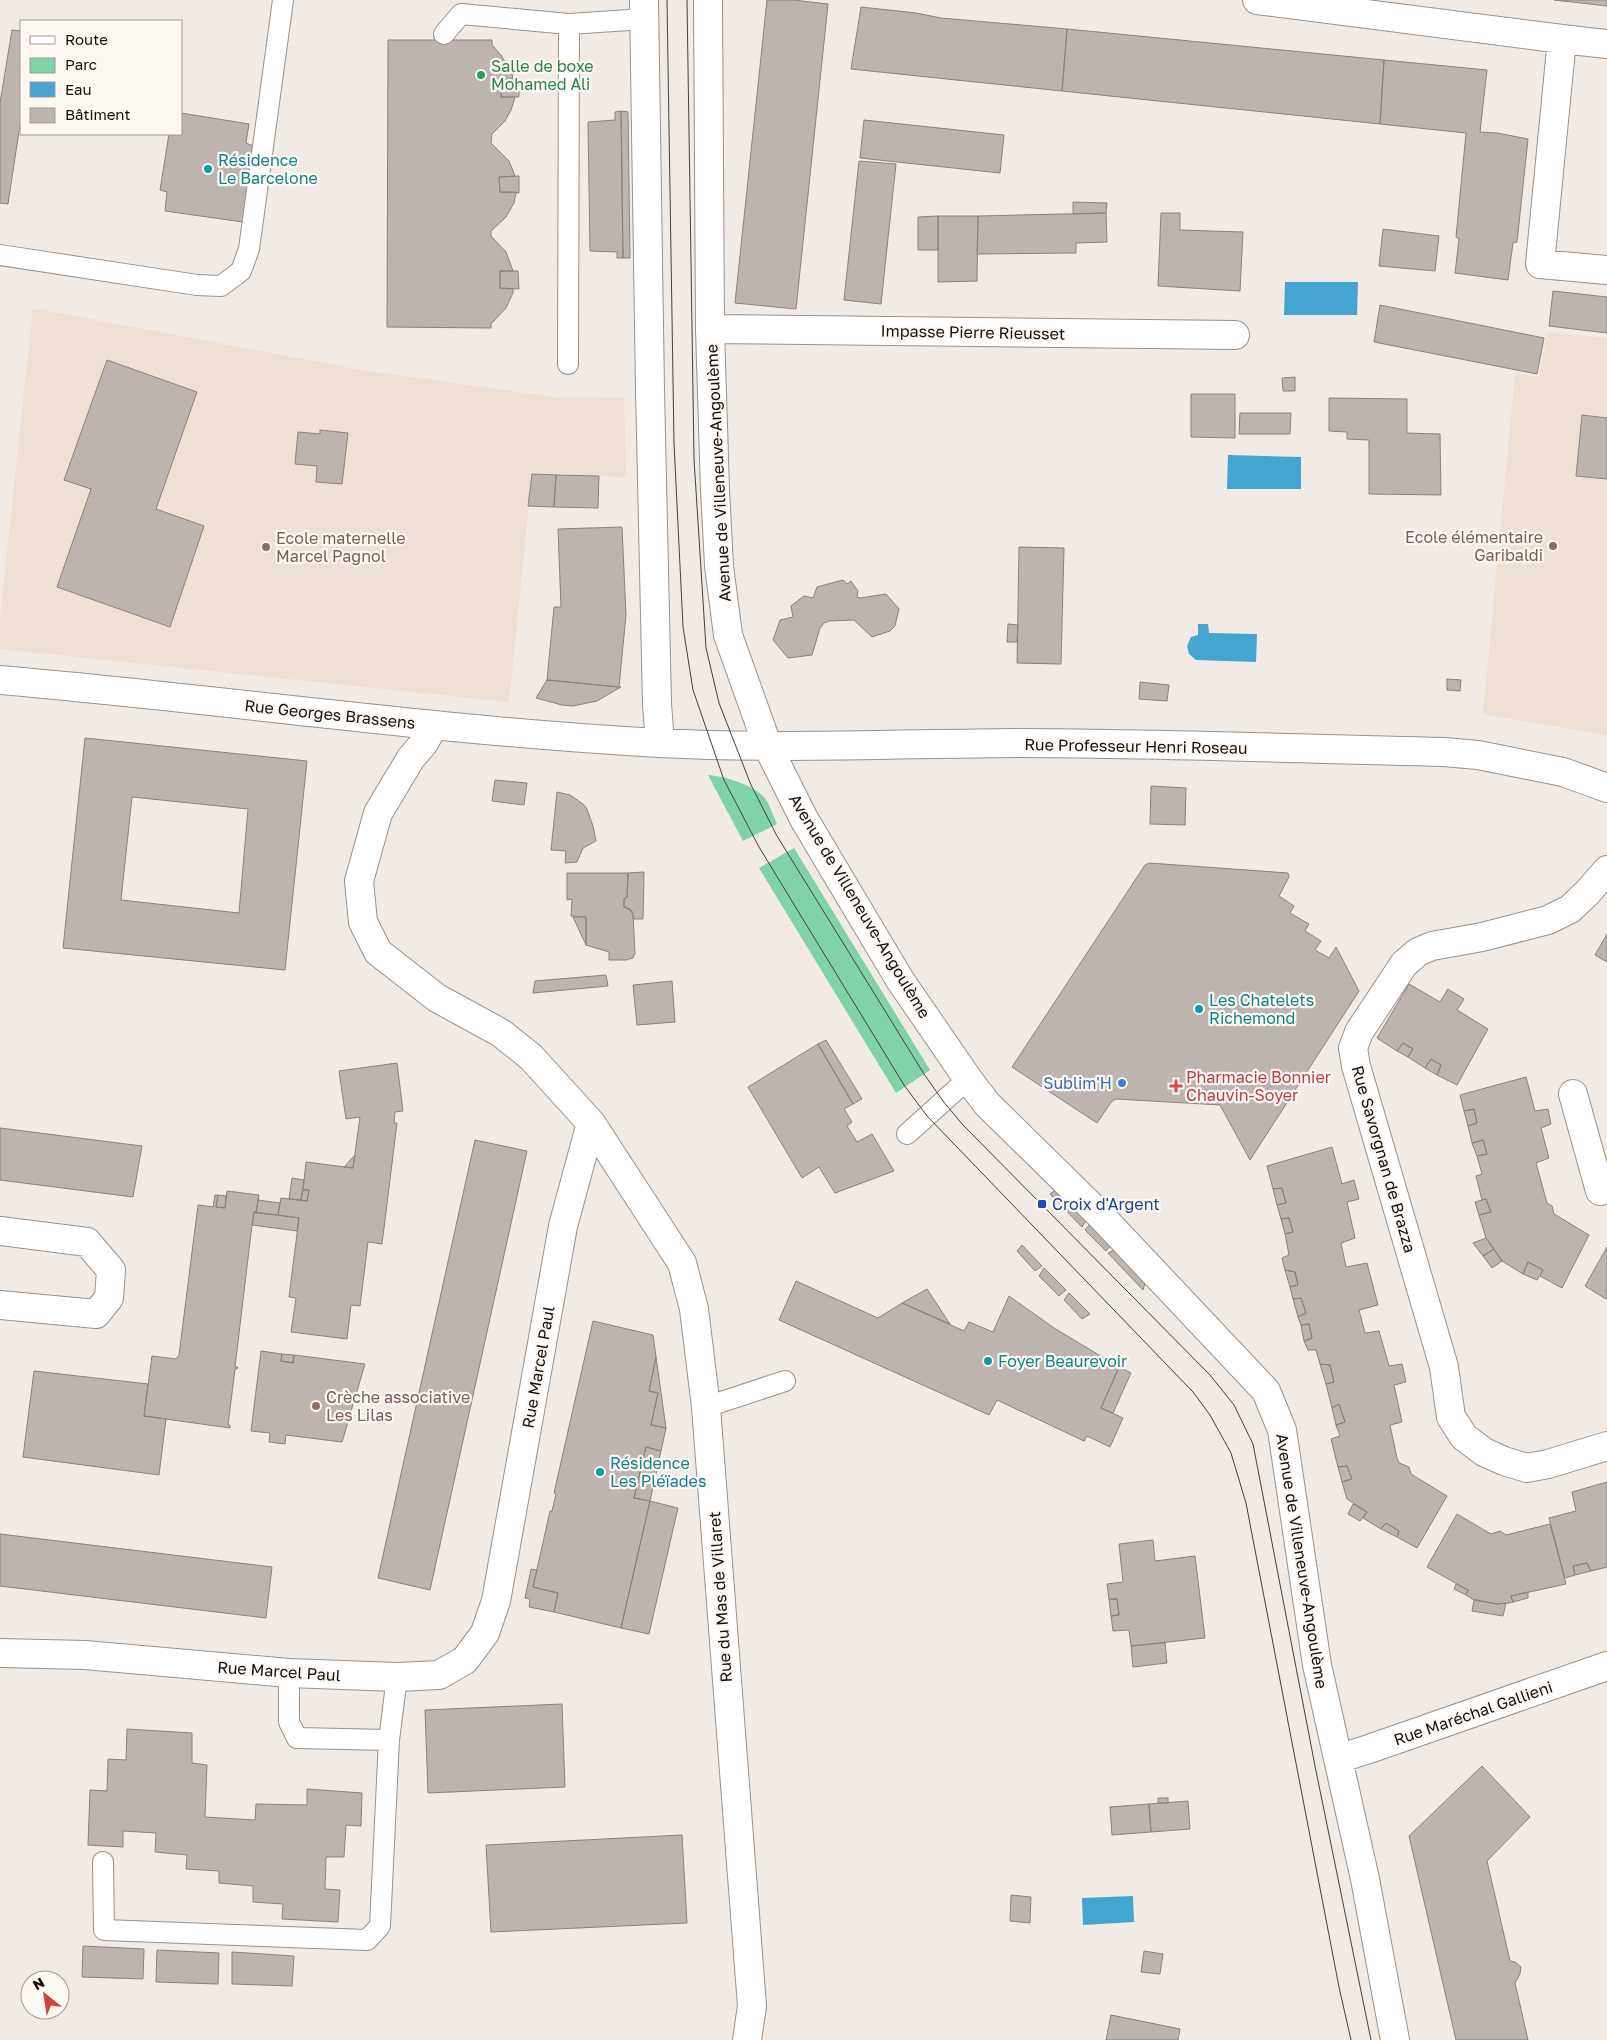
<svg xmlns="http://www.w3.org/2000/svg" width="1607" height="2040" font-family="'Golos Text',sans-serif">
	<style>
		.built { fill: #eee0d4 }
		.green { fill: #80d2a8 }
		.water { fill: #44a5d0 }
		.building { fill: #bdb4b0; stroke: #8a827d; fill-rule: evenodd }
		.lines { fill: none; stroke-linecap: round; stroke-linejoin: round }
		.lane-casing { stroke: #99918b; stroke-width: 22 }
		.street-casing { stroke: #99918b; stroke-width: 30 }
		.lane { stroke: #fff; stroke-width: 20 }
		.street { stroke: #fff; stroke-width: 28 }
		.tram { stroke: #45413e; stroke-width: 1 }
		.leisure-dot { fill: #2e9e5b; stroke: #fef8f3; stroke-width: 2 }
		.culture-dot { fill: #0f9aa8; stroke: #fef8f3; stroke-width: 2 }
		.education-dot { fill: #8d6e63; stroke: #fef8f3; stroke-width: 2 }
		.shop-dot { fill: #3f7fe0; stroke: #fef8f3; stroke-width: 2 }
		.health-dot { fill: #e0444e; stroke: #fef8f3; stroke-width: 2 }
		.transit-dot { fill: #1a4fb4; stroke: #fef8f3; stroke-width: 2 }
		.labels { text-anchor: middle; stroke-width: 4.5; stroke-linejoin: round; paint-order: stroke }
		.leisure-label { font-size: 16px; fill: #27864d; stroke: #fef8f3; text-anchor: start }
		.culture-label { font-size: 16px; fill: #0d838f; stroke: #fef8f3; text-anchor: start }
		.street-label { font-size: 16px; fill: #13100e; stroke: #fef8f3 }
		.education-label { font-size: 16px; fill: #785e54; stroke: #fef8f3; text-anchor: start }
		.health-label { font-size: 16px; fill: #be3a42; stroke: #fef8f3; text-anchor: start }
		.shop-label { font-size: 16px; fill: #366cbe; stroke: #fef8f3; text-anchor: end }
		.transit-label { font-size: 16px; fill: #164399; stroke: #fef8f3; text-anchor: start }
	</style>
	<rect width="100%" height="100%" fill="#f2eae4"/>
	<path class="built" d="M33 308 361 370 562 398 624 397 626 477 532 474 509 702 0 649V617Z
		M1548 332 1607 338V735L1483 714 1515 373 1539 377Z"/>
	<path class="green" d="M708 775C726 777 749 783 763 796 769 802 773 816 777 824L743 841Z
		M794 848 930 1070 896 1093 759 868Z"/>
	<path class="water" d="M1285 282H1358L1357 315H1284Z
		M1228 455 1301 457V489H1227Z
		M1198 624H1208L1209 633 1257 634 1256 662 1196 660 1189 654 1187 646 1191 637 1198 635Z
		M1133 1896 1134 1922 1083 1925 1082 1898Z"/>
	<path class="building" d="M767 0H793L828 4 796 309 735 303Z
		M1554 0H1607V6L1572 2Z
		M861 7 916 13 941 18 1067 29 1062 91 851 69Z
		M1067 29 1384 60 1380 124 1062 91Z
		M12 30 21 31V118L8 204 0 203V103Z
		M388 40H492V45L501 55 512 73 513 79 501 80V97H515L511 110 505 121 492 134 491 143 509 161 515 176 499 177 500 192H516L514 203 506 217 491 231V236L506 252 513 271H500V288L513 289V293L506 308 491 324V328L387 327Z
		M1384 60 1487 70 1480 132 1497 133 1528 139 1517 242 1513 243 1508 280 1455 273 1459 239 1456 237 1466 133 1380 124Z
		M519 78V97H501V80Z
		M621 111 623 258H617V252L590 251 588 122 615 120V112Z
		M621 111 628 112 630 258H623Z
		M181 113 249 124 246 143 256 147 243 222 165 211 167 192 160 190 169 134H181Z
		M864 120 1004 135 1000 173 860 158Z
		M859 161 896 164 881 304 844 300Z
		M519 176V193L500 192 499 177Z
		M1073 202 1107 203 1106 213 1073 214Z
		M1106 213 1107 242 1076 243V253L977 254 978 216Z
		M1161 213H1180V230L1243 232 1240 291 1158 286Z
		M938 216H978L977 281 938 282Z
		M938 216V250H918V217Z
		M1383 229 1439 236 1435 271 1379 266Z
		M500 271H518L519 289 500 288Z
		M1553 291 1607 297V333L1549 326Z
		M1380 305 1544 338 1537 374 1374 342Z
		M107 360 197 392 156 509 204 526 170 627 57 587 91 489 64 480Z
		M1295 377V391H1283L1282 378Z
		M1191 394H1235V438L1191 437Z
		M1329 398 1407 399V433L1440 434 1441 495 1369 494V440L1347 439V432L1329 431Z
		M1240 413H1291L1290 434H1239Z
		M1582 415 1607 418V479L1576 476Z
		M320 430 348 433 342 484 316 482 317 466 295 464 298 432 320 434Z
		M532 474 556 475 554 507 528 506Z
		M556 475 599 476 598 508 554 507Z
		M622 527 626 615 619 687 547 680 554 607H561L558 529Z
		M1019 547 1064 548 1061 664 1017 663Z
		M843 580 847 584 851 581 858 591 857 597 860 598 886 594 899 609 895 626 890 631 872 637 854 620 829 621 824 623 820 628 812 655 788 658 773 640 780 620 793 617 791 606 804 596 813 598 817 587Z
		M1008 624 1018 625 1017 642H1007Z
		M1447 679 1461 680 1460 691 1447 690Z
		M547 680 619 687H621L597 701 573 706 562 705 536 698Z
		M1140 682 1169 685 1167 701 1139 699Z
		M85 738 307 761 285 970 63 948ZM132 797 248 809 239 913 121 900Z
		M495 780 527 783 524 805 492 801Z
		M1151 786 1186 788 1185 825 1150 824Z
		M557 792 570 795 583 804 587 809 593 826 596 841 583 848 577 862 565 863 566 851 551 850Z
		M1149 863 1288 873 1289 877 1279 896 1294 906 1290 913 1309 924 1305 931 1321 941 1315 950 1329 958 1336 947 1359 991 1250 1160 1220 1105 1116 1099 1112 1101 1097 1123 1012 1067 1145 865Z
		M644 872 643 919H634L632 911 624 907V899L627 897 628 873Z
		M567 873H628L627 897 624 899V907L630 909 633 915 635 953 633 958 626 960H609V952L586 945V917L571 916 572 899 567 900Z
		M573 917H586V945Z
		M1607 934V962L1595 955Z
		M606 975 608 986 533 993 535 981Z
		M672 981 675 1022 637 1025 633 985Z
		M1409 984 1440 1002 1448 989 1464 999 1457 1010 1488 1029 1457 1085 1437 1075 1441 1065 1431 1059 1425 1068 1408 1057 1413 1049 1403 1043 1397 1051 1377 1038Z
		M826 1040 862 1099 853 1104 818 1044Z
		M1403 1043 1413 1049 1408 1057 1397 1051Z
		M818 1044 853 1104 844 1109 852 1122 847 1126 857 1142 872 1134 894 1171 835 1193 819 1167 802 1178 748 1087Z
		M1431 1059 1441 1065 1437 1075 1425 1068Z
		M397 1063 403 1111 395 1112 394 1123H397L382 1244 368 1242 360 1306 351 1305 347 1339 291 1332 296 1298 289 1297 299 1218 278 1215 281 1198 307 1201 309 1190H303L306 1162 353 1168 360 1117 346 1119 339 1071Z
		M1526 1077 1535 1111 1548 1109 1551 1124 1541 1128 1549 1158 1536 1163 1547 1203 1552 1206 1554 1214 1589 1235 1562 1288 1540 1276 1543 1270 1528 1262 1523 1274 1502 1261 1486 1238 1479 1215 1491 1212 1486 1199 1482 1200 1476 1176 1482 1174 1477 1156 1487 1154 1483 1140 1472 1143 1468 1126 1477 1123 1474 1109 1464 1111 1460 1095Z
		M1474 1109 1477 1123 1468 1126 1464 1111Z
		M0 1128 142 1146 133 1197 0 1180Z
		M475 1140 527 1151 430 1590 378 1578Z
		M1483 1140 1487 1154 1477 1156 1472 1143Z
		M1332 1147 1342 1184 1354 1180 1359 1199 1347 1202 1355 1238 1341 1243 1346 1267 1367 1263 1378 1305 1359 1310 1364 1329 1365 1333 1379 1331 1389 1366 1402 1364 1406 1382 1394 1385 1402 1422 1390 1425 1397 1458 1399 1463 1409 1467 1411 1474 1447 1496 1417 1548 1397 1537 1399 1531 1386 1523 1381 1529 1363 1518 1367 1512 1347 1499 1342 1482 1352 1479 1347 1466 1338 1467 1331 1439 1340 1436 1336 1425 1345 1422 1339 1404 1332 1408 1326 1384 1334 1382 1330 1365 1320 1364 1316 1350H1308L1304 1341 1312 1338 1309 1324 1301 1325 1298 1317 1306 1313 1301 1298 1293 1299 1290 1287 1298 1285 1295 1272 1285 1270 1282 1258 1289 1255 1285 1234 1293 1232 1289 1218 1281 1219 1277 1205 1286 1203 1282 1188 1273 1189 1267 1166Z
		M355 1155 353 1168 344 1167Z
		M292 1178 304 1180 301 1200 289 1199Z
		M1282 1188 1286 1203 1277 1205 1273 1189Z
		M1057 1189 1087 1219 1082 1227 1050 1194Z
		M303 1190H309L307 1201 301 1200Z
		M227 1191 259 1195 256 1213 254 1212 252 1225 235 1367H238L237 1369H235L228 1425H230V1428L144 1416 152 1356 176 1359 179 1355 198 1205 213 1207 215 1195H218L216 1207 225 1208Z
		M218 1195 226 1196 225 1208 216 1207Z
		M1486 1199 1491 1212 1479 1215 1475 1202Z
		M258 1200 280 1203 278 1215 256 1213Z
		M254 1212 299 1218 297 1231 252 1225Z
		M1289 1218 1293 1232 1285 1234 1281 1219Z
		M1091 1223 1112 1244 1106 1251 1085 1230Z
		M1486 1238 1494 1249 1483 1256 1473 1243Z
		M1022 1245 1042 1266 1035 1271 1017 1251Z
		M1607 1247V1298L1606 1299 1585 1286Z
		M1116 1249 1146 1280 1143 1290 1108 1253Z
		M1494 1249 1502 1261 1492 1268 1483 1256Z
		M1528 1262 1543 1270 1537 1280 1523 1274Z
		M1044 1268 1066 1290 1059 1296 1039 1276Z
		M1285 1270 1295 1272 1298 1285 1290 1287Z
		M796 1281 878 1318 902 1303 964 1331 969 1322 993 1332 1009 1296 1054 1328 1119 1367 1101 1408 1123 1418 1110 1447 1087 1436 1084 1441 997 1400 989 1415 779 1320Z
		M927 1289 950 1324 902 1303Z
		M1069 1293 1090 1314 1082 1319 1064 1300Z
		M1301 1298 1306 1313 1298 1317 1293 1299Z
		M593 1321 653 1335 656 1357 649 1391 658 1393 651 1425 666 1428 661 1451 646 1447 634 1498 650 1501 621 1628 554 1612 558 1593 533 1587 550 1511H552L556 1494 554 1493Z
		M1309 1324 1312 1338 1304 1341 1301 1325Z
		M261 1351 282 1354 281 1361 293 1363 294 1355 365 1364 342 1442 286 1435 285 1444 269 1442 270 1433 251 1431Z
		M282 1354 294 1355 293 1363 281 1361Z
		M656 1357 666 1428 651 1425 658 1393 649 1391Z
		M1320 1364 1330 1365 1334 1382 1326 1384Z
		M1119 1367 1131 1373 1113 1413 1101 1408Z
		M34 1371 148 1384 144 1416 166 1419 159 1475 23 1457Z
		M1339 1404 1345 1422 1336 1425 1332 1408Z
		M646 1447 661 1451 650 1501 634 1498Z
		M1347 1466 1352 1479 1342 1482 1338 1467Z
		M1607 1482V1567L1591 1571 1587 1563 1573 1566 1575 1575 1565 1578 1549 1518 1576 1511 1572 1492Z
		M650 1501 678 1508 649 1634 621 1628Z
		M1353 1504 1367 1512 1360 1521 1348 1514Z
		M1457 1514 1491 1534 1500 1531 1506 1535 1550 1524 1566 1584 1511 1596 1513 1602 1509 1603 1497 1604 1472 1599 1466 1595 1468 1590 1427 1567Z
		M1386 1523 1399 1531 1397 1537 1381 1529Z
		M0 1534 272 1567 266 1618 0 1586Z
		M1153 1540 1155 1561 1195 1556 1205 1638 1131 1646 1129 1630 1113 1631 1111 1616 1119 1615 1117 1599H1109L1107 1584 1123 1582 1119 1544Z
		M1587 1563 1591 1571 1575 1575 1573 1566Z
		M531 1569 537 1570 533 1587 558 1593 554 1612 529 1607 530 1599 525 1598Z
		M1456 1584 1468 1590 1466 1595 1454 1589Z
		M1528 1592V1598L1513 1602 1511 1596Z
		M1109 1599H1117L1119 1615 1111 1616Z
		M1474 1600 1497 1604 1506 1603 1503 1616 1472 1611Z
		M1165 1643 1167 1663 1133 1667 1131 1646Z
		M562 1704 565 1787 428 1793 425 1710Z
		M127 1729 192 1733V1763L207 1765 205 1817 255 1820 256 1804 307 1805V1789L362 1793 361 1826 346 1825 344 1857H326L325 1889 340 1890 338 1922 282 1919 283 1904 253 1902V1886L219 1883V1871L186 1869 187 1855 155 1852 156 1833 123 1831V1847L88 1845 90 1790 107 1791 108 1759 126 1760Z
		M1482 1766 1530 1817 1487 1861 1510 1961 1515 1962 1521 1967 1520 1974 1515 1983 1528 2040H1456L1409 1836Z
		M1158 1798H1168V1803H1158Z
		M1188 1801 1190 1829 1151 1832 1149 1804Z
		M1149 1804 1151 1832 1112 1835 1110 1807Z
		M682 1835 687 1923 491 1932 486 1845Z
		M1011 1895 1031 1897 1030 1923 1010 1921Z
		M83 1946 144 1949 143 1979 82 1977Z
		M157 1950 219 1953 218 1984 156 1982Z
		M1144 1951 1163 1954 1160 1974 1141 1972Z
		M232 1952 294 1956 292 1986 232 1984Z
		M1111 2015 1180 2029 1178 2040H1106Z"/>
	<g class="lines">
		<g class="lane-casing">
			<path id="lane" d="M444 34 461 14 569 24 644 19
				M0 255 197 285 221 286 241 271 249 249 283 0
				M568 364 569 24
				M907 1134 968 1079
				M706 1407 785 1381
				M289 1673V1722L297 1738 389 1740
				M103 1862 104 1930 367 1940 380 1926 389 1740 397 1677"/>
		</g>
		<g class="street-casing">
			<path id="street" d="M644 0 650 390 657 704 660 743
				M708 0 710 329 715 490 719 566 728 635 768 747 804 819 900 980 968 1079 987 1104 1101 1216 1266 1391 1282 1430 1317 1665 1365 1879 1395 2040
				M1257 0 1562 39
				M1607 44 1562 39 1540 264 1607 270
				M710 329 1235 335
				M0 680C220 699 438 731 659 743 777 749 896 744 1015 743 1158 743 1301 749 1444 752L1478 755 1563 772 1607 788
				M1607 870 1587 893 1570 909 1548 920 1482 937 1432 946 1418 952 1404 964 1359 1032 1353 1048 1356 1066 1444 1367 1451 1417 1464 1437 1484 1452 1504 1461 1527 1468 1548 1464 1607 1446
				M1573 1094 1600 1191 1607 1189
				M591 1123 682 1263 694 1309 706 1407 752 2006 747 2040
				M0 1231 87 1242 111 1270 109 1298 96 1314 0 1305
				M0 1653 85 1655 289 1673 397 1677 439 1675 465 1660 485 1633 496 1601 563 1226 591 1123 531 1057 501 1033 437 998 378 952 363 922 359 881 378 813 411 758 424 743 434 725
				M1338 1759 1369 1749 1607 1666"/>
		</g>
		<use href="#lane" class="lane"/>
		<use href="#street" class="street"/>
		<path class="tram" d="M667 0 674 443 683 627 693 690 724 780 759 847 904 1085 927 1116 1193 1392 1210 1415 1231 1453 1246 1503 1339 1987 1351 2040
			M687 0 694 459 706 648 719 703 751 785 777 836 924 1074 943 1101 963 1125 1210 1375 1234 1405 1253 1444 1315 1766 1371 2040"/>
	</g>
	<circle class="leisure-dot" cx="481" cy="75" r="5"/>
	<g class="culture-dot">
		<circle cx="208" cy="169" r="5"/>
		<circle cx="1199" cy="1009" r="5"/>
		<circle cx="988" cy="1361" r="5"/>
		<circle cx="600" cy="1472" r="5"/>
	</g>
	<g class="education-dot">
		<circle cx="1553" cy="546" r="5"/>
		<circle cx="266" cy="547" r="5"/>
		<circle cx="316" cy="1406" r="5"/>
	</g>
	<circle class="shop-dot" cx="1122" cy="1083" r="5"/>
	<path class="health-dot" d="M1173.5 1078.5h5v5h5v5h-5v5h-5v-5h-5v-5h5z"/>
	<rect class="transit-dot" x="1037" y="1199" width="10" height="10" rx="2.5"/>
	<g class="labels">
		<g class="leisure-label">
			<text x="491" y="72">Salle de boxe<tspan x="491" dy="18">Mohamed Ali</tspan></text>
		</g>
		<g class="culture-label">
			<text x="218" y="166">Résidence<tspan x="218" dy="18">Le Barcelone</tspan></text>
			<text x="1209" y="1006">Les Chatelets<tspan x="1209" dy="18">Richemond</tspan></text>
			<text x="998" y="1367">Foyer Beaurevoir</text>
			<text x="610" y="1469">Résidence<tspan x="610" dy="18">Les Pléïades</tspan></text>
		</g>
		<g class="street-label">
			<text transform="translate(973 332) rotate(1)" y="6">Impasse Pierre Rieusset</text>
			<text transform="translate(718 473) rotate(-93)" y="6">Avenue de Villeneuve-Angoulème</text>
			<text transform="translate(330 714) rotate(6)" y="6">Rue Georges Brassens</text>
			<text transform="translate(1136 746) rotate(1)" y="6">Rue Professeur Henri Roseau</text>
			<text transform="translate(860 906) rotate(59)" y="6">Avenue de Villeneuve-Angoulème</text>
			<text transform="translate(1384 1159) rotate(74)" y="6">Rue Savorgnan de Brazza</text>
			<text transform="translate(538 1367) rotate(-80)" y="6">Rue Marcel Paul</text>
			<text transform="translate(1302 1561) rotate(81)" y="6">Avenue de Villeneuve-Angoulème</text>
			<text transform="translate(720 1597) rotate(-94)" y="6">Rue du Mas de Villaret</text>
			<text transform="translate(279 1671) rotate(4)" y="6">Rue Marcel Paul</text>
			<text transform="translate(1473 1713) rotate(-19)" y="6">Rue Maréchal Gallieni</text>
		</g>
		<g class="education-label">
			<text x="1543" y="543" text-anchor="end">Ecole élémentaire<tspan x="1543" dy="18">Garibaldi</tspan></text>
			<text x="276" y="544">Ecole maternelle<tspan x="276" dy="18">Marcel Pagnol</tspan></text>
			<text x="326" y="1403">Crèche associative<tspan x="326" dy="18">Les Lilas</tspan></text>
		</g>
		<g class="health-label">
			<text x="1186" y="1083">Pharmacie Bonnier<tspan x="1186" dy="18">Chauvin-Soyer</tspan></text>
		</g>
		<g class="shop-label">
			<text x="1112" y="1089">Sublim'H</text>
		</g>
		<g class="transit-label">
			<text x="1052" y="1210">Croix d'Argent</text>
		</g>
	</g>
	<rect x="20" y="20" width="162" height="115" fill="#fef8f3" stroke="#a09b97"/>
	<rect x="30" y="36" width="25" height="8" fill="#ffffff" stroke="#a09b97"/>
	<text x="65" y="45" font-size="15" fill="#13100e">Route</text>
	<rect x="30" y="58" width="25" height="15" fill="#80d2a8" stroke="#a09b97"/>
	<text x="65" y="70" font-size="15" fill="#13100e">Parc</text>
	<rect x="30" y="82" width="25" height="15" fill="#44a5d0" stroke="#a09b97"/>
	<text x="65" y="95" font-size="15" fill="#13100e">Eau</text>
	<rect x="30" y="108" width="25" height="15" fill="#bdb4b0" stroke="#a09b97"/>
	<text x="65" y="120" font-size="15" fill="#13100e">Bâtiment</text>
	<g transform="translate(45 1995) rotate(330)"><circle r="24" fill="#fef8f3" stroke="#a09b97"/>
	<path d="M0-4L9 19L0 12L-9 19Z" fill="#d1423c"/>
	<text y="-8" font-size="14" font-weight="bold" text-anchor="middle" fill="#13100e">N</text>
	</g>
</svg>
